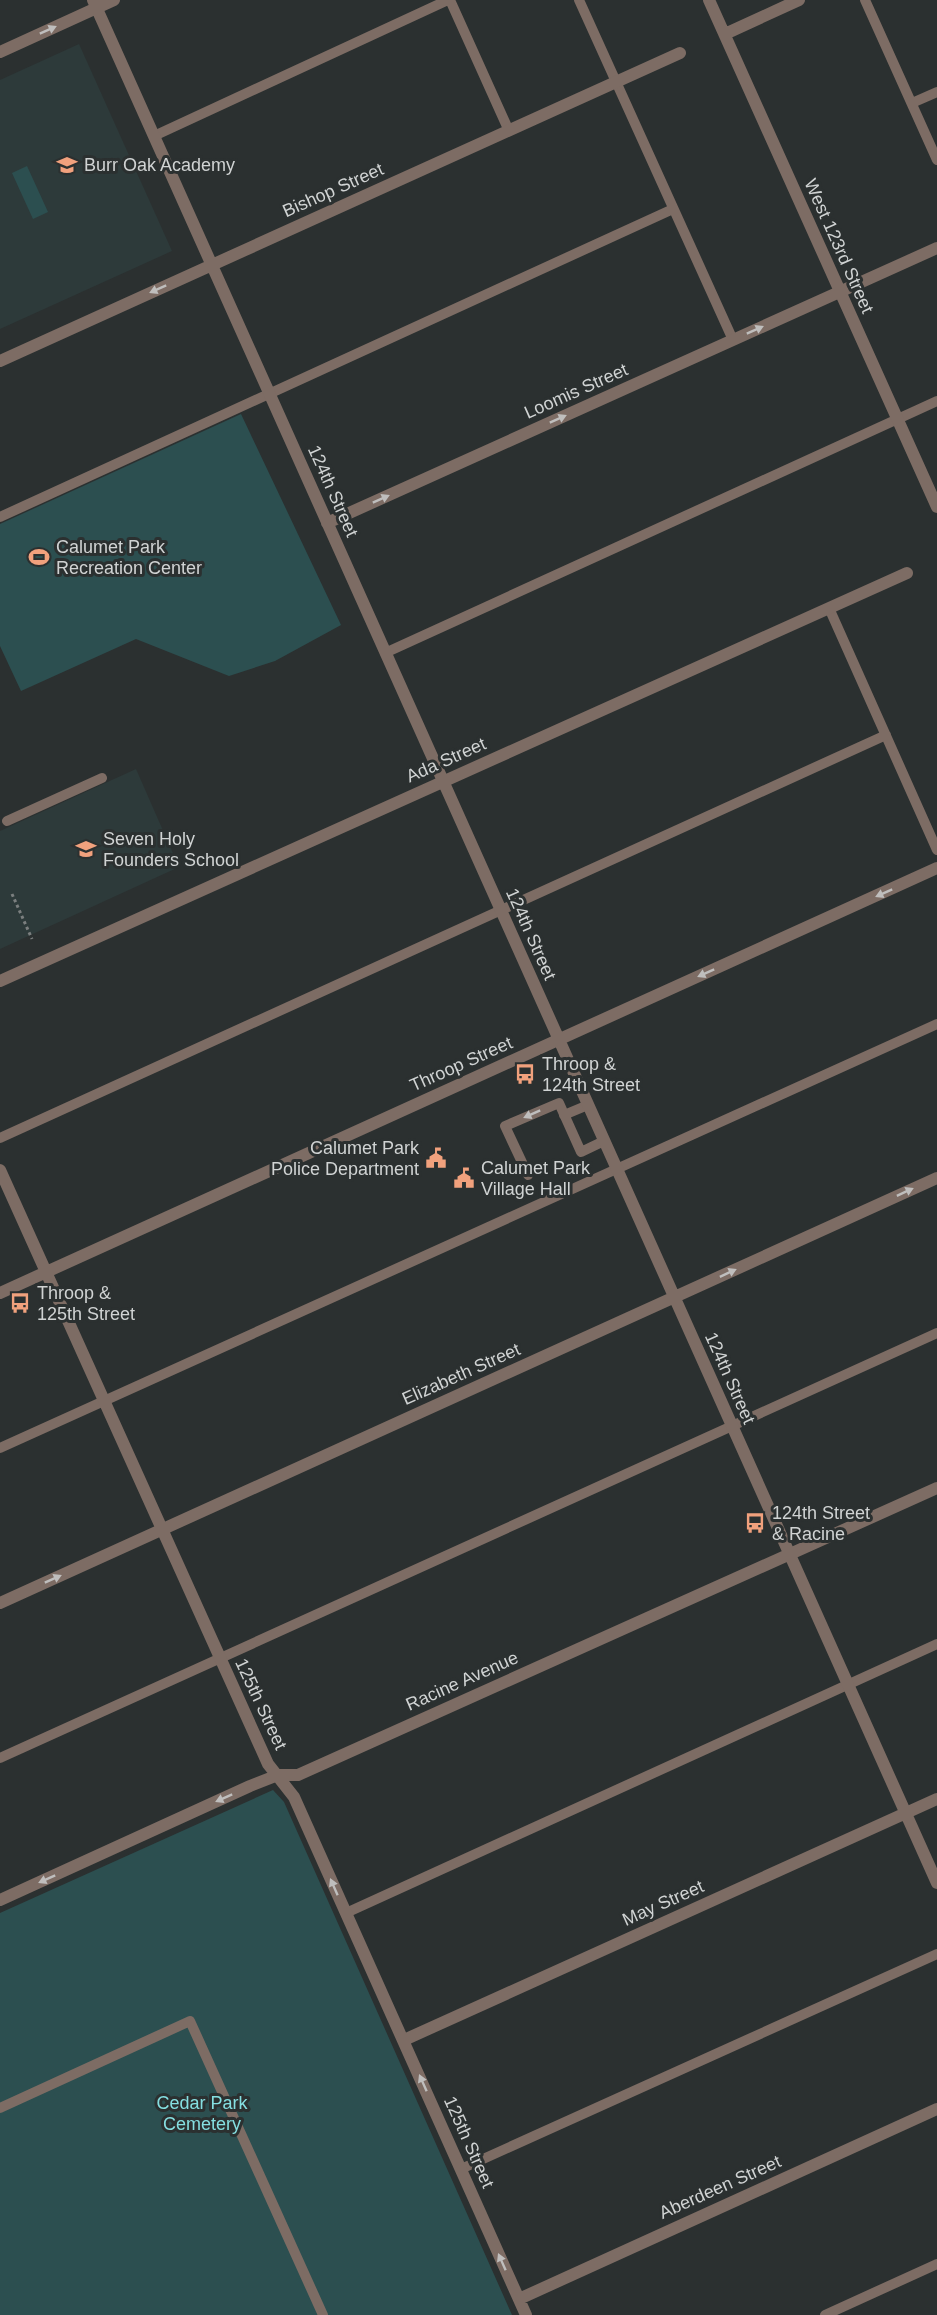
<svg xmlns="http://www.w3.org/2000/svg" width="937" height="2315" font-family="Arial,sans-serif">
	<style>
		.built { fill: #2d3a3a }
		.green { fill: #2c4f50 }
		.lines { fill: none; stroke-linecap: round; stroke-linejoin: round }
		.path { stroke: #7b7f7f; stroke-width: 3; stroke-dasharray: 3 3; stroke-linecap: butt }
		.lane { stroke: #7d6c64; stroke-width: 10 }
		.street { stroke: #7d6c64; stroke-width: 12 }
		.oneway { fill: #bfbebd }
		.labels { text-anchor: middle; stroke-width: 6; stroke-linejoin: round; paint-order: stroke }
		.poi-label { font-size: 18px; fill: #d0d3d3; stroke: #2b3030; text-anchor: start }
		.street-label { font-size: 18px; fill: #d0d3d3; stroke: #2b3030 }
		.park-label { font-size: 18px; fill: #85dfe1; stroke: #2b3030 }
	</style>
	<rect width="100%" height="100%" fill="#2b3030"/>
	<path class="built" d="M79 44 172 251 0 329V80Z
		M136 769 179 867 0 949V831Z"/>
	<path class="green" d="M27 166 48 212 33 219 12 173Z
		M241 414 341 625 275 661 229 676 136 639 21 691 0 646V524Z
		M273 1790 284 1802 512 2315H0V1913Z"/>
	<g class="lines">
		<path class="path" d="M12 894 32 939"/>
		<path class="lane" d="M450 0 509 131
			M579 0 733 340
			M865 0 937 160
			M912 103 937 92
			M154 136 448 0
			M0 517 673 209
			M829 608 937 850
			M385 653 937 401
			M7 821 102 778
			M564 1115 588 1105
			M0 1138 886 735
			M528 1175 505 1126 559 1103 581 1152 604 1141
			M0 1448 937 1024
			M0 1758 937 1333
			M346 1913 937 1644
			M0 2108 190 2021 323 2315
			M461 2169 937 1954
			M825 2315 937 2264"/>
		<path class="street" d="M93 0 937 1883
			M709 0 937 507
			M725 34 799 0
			M0 52 114 0
			M0 361 680 53
			M327 523 937 248
			M0 981 907 573
			M0 1170 268 1764 294 1797 526 2315
			M0 1293 937 868
			M0 1603 937 1178
			M0 1900 250 1786 278 1775H298L937 1488
			M404 2040 937 1799
			M519 2299 937 2109"/>
	</g>
	<defs><path id="oneway-solid" d="M-6-.8H1V-3.2L6.5 0L1 3.2V.8H-6Z" transform="scale(1.5)"/></defs>
	<g class="oneway">
		<use href="#oneway-solid" transform="translate(48 30) rotate(-24)"/>
		<use href="#oneway-solid" transform="translate(158 289) rotate(156)"/>
		<use href="#oneway-solid" transform="translate(755 330) rotate(-24)"/>
		<use href="#oneway-solid" transform="translate(558 419) rotate(-24)"/>
		<use href="#oneway-solid" transform="translate(381 499) rotate(-24)"/>
		<use href="#oneway-solid" transform="translate(884 893) rotate(156)"/>
		<use href="#oneway-solid" transform="translate(706 973) rotate(156)"/>
		<use href="#oneway-solid" transform="translate(532 1114) rotate(156)"/>
		<use href="#oneway-solid" transform="translate(905 1192) rotate(-25)"/>
		<use href="#oneway-solid" transform="translate(728 1273) rotate(-25)"/>
		<use href="#oneway-solid" transform="translate(53 1579) rotate(-24)"/>
		<use href="#oneway-solid" transform="translate(224 1798) rotate(156)"/>
		<use href="#oneway-solid" transform="translate(47 1879) rotate(156)"/>
		<use href="#oneway-solid" transform="translate(334 1887) rotate(-114)"/>
		<use href="#oneway-solid" transform="translate(423 2083) rotate(-114)"/>
		<use href="#oneway-solid" transform="translate(502 2262) rotate(-114)"/>
	</g>
	<defs>
		<g id="school-bare" transform="scale(1.62)"><path d="M0-5L7-2L0 1L-7-2ZM-4 1L0 2.5L4 1V4Q0 6-4 4Z" fill="#f1a17d" stroke="#2b3030" stroke-width="2.5" paint-order="stroke"/></g>
		<g id="stadium-bare" transform="scale(1.62)"><path d="M0-5a6.5 5 0 1 0 0 10a6.5 5 0 1 0 0-10ZM-3.5-1.8h7v3.6h-7Z" fill="#f1a17d" stroke="#2b3030" stroke-width="2.5" paint-order="stroke"/></g>
		<g id="bus-bare" transform="scale(1.62)"><path d="M-5-6H5V4H4V6H2V4H-2V6H-4V4H-5ZM-3.5-4V0h7V-4ZM-3.5 1.2v1.5H-2V1.2ZM2 1.2v1.5H3.5V1.2Z" fill="#f1a17d" stroke="#2b3030" stroke-width="2.5" paint-order="stroke"/></g>
		<g id="civic-bare" transform="scale(1.62)"><path d="M-.6-6.5H3V-4.5H.6V-3L4-1V1h2V6H-6V1h2V-1L-.6-3ZM-1.2 2.5V6h2.4V2.5Z" fill="#f1a17d" stroke="#2b3030" stroke-width="2.5" paint-order="stroke"/></g>
	</defs>
	<g fill-rule="evenodd">
		<use href="#school-bare" x="67" y="165"/>
		<use href="#stadium-bare" x="39" y="557"/>
		<use href="#school-bare" x="86" y="849"/>
		<use href="#bus-bare" x="525" y="1074"/>
		<use href="#civic-bare" x="436" y="1158"/>
		<use href="#civic-bare" x="464" y="1178"/>
		<use href="#bus-bare" x="20" y="1303"/>
		<use href="#bus-bare" x="755" y="1523"/>
	</g>
	<g class="labels">
		<g class="poi-label">
			<text x="84" y="171">Burr Oak Academy</text>
			<text x="56" y="553">Calumet Park<tspan x="56" dy="21">Recreation Center</tspan></text>
			<text x="103" y="845">Seven Holy<tspan x="103" dy="21">Founders School</tspan></text>
			<text x="542" y="1070">Throop &amp;<tspan x="542" dy="21">124th Street</tspan></text>
			<text x="419" y="1154" text-anchor="end">Calumet Park<tspan x="419" dy="21">Police Department</tspan></text>
			<text x="481" y="1174">Calumet Park<tspan x="481" dy="21">Village Hall</tspan></text>
			<text x="37" y="1299">Throop &amp;<tspan x="37" dy="21">125th Street</tspan></text>
			<text x="772" y="1519">124th Street<tspan x="772" dy="21">&amp; Racine</tspan></text>
		</g>
		<g class="street-label">
			<text transform="translate(333 190) rotate(-24)" y="6">Bishop Street</text>
			<text transform="translate(839 246) rotate(66)" y="6">West 123rd Street</text>
			<text transform="translate(576 391) rotate(-24)" y="6">Loomis Street</text>
			<text transform="translate(333 491) rotate(66)" y="6">124th Street</text>
			<text transform="translate(446 760) rotate(-24)" y="6">Ada Street</text>
			<text transform="translate(531 934) rotate(66)" y="6">124th Street</text>
			<text transform="translate(461 1064) rotate(-24)" y="6">Throop Street</text>
			<text transform="translate(461 1374) rotate(-24)" y="6">Elizabeth Street</text>
			<text transform="translate(730 1378) rotate(66)" y="6">124th Street</text>
			<text transform="translate(462 1681) rotate(-24)" y="6">Racine Avenue</text>
			<text transform="translate(261 1704) rotate(65)" y="6">125th Street</text>
			<text transform="translate(663 1903) rotate(-24)" y="6">May Street</text>
			<text transform="translate(469 2142) rotate(66)" y="6">125th Street</text>
			<text transform="translate(720 2187) rotate(-24)" y="6">Aberdeen Street</text>
		</g>
		<g class="park-label">
			<text x="202" y="2109">Cedar Park<tspan x="202" dy="21">Cemetery</tspan></text>
		</g>
	</g>
</svg>
